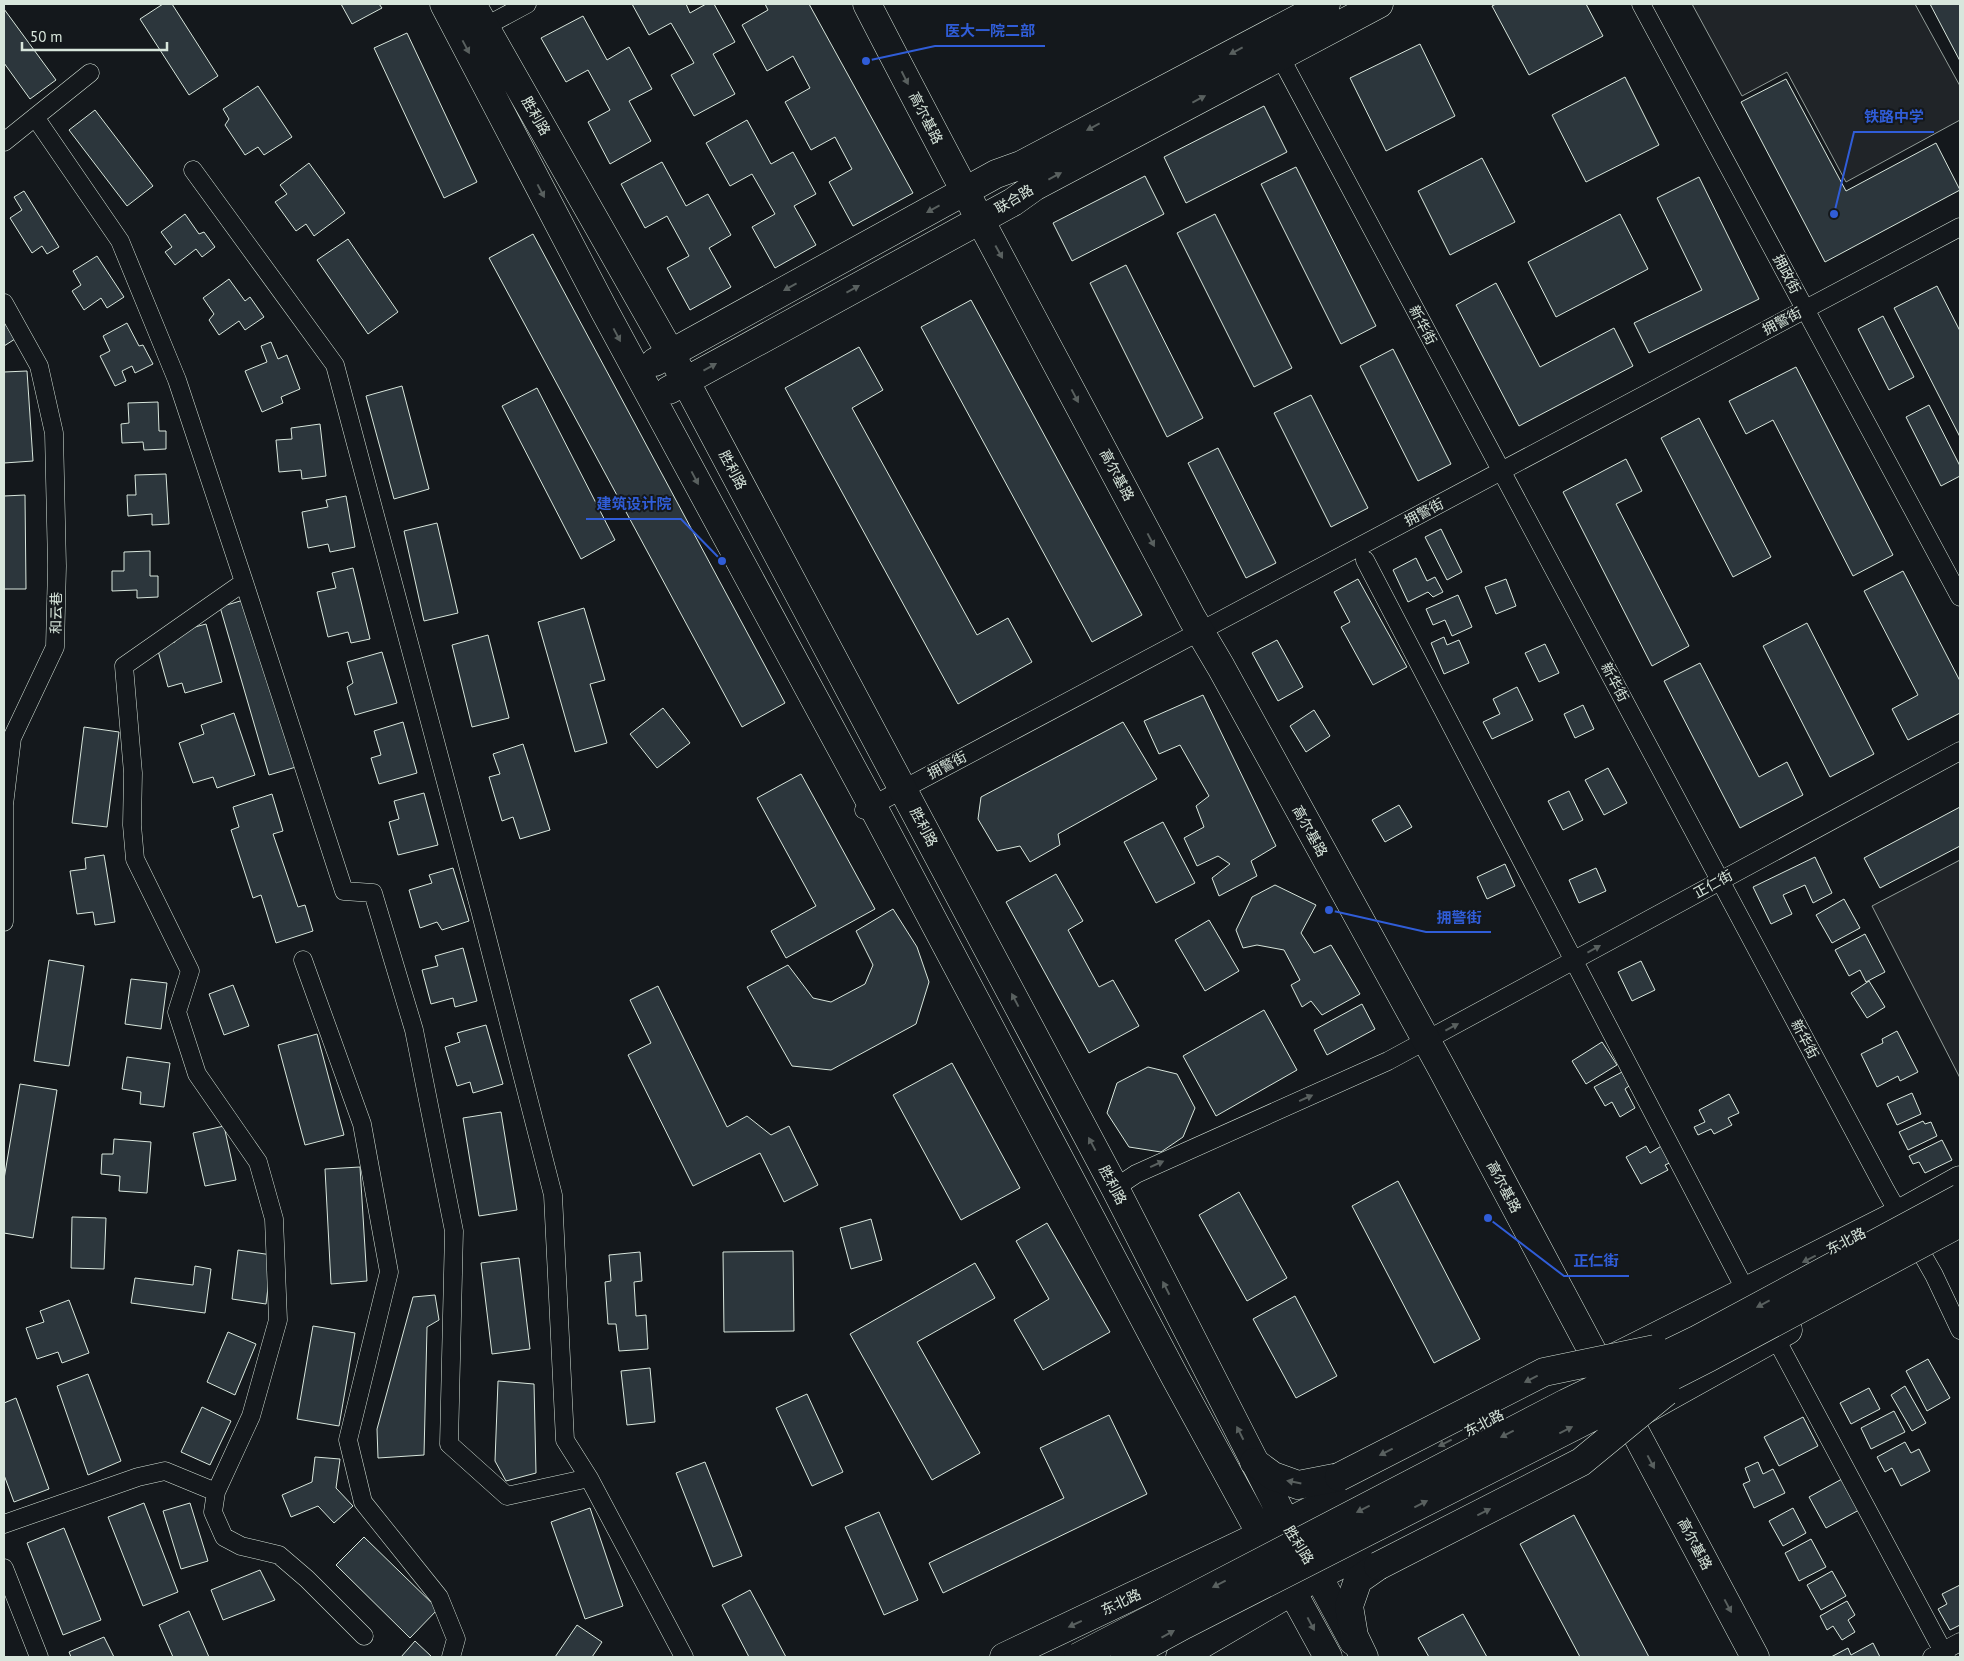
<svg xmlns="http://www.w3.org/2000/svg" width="1964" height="1661" font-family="'PT Sans','Noto Sans SC',sans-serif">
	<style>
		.green { fill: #202428; stroke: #939e99 }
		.building { fill: #2c363c; stroke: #d8e6dc }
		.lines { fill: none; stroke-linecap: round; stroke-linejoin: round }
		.street-casing { stroke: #d8e6dc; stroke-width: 19 }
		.primary-casing { stroke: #d8e6dc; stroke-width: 29 }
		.highway-casing { stroke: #d8e6dc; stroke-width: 29 }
		.street { stroke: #14181c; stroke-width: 18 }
		.primary { stroke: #14181c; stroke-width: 28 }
		.highway { stroke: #14181c; stroke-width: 28 }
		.highway-bridge-casing { stroke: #d8e6dc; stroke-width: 29; stroke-linecap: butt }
		.highway-bridge { stroke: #14181c; stroke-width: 28 }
		.oneway { fill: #59605f }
		.labels { text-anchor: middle; stroke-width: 4; stroke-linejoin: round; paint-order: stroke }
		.street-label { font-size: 14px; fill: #d8e6dc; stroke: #14181c }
		.leader { fill: none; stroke: #305dd8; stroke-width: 2 }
		.callout-dot { fill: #305dd8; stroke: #14181c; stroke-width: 2 }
		.callout-label { font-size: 15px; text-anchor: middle; font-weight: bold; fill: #305dd8; stroke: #14181c; stroke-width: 4; stroke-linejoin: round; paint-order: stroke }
	</style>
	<rect width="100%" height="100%" fill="#14181c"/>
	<path class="green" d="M1692 4H1915L1960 86V120L1846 182 1787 72 1742 96Z
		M1960 860V1078L1872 906Z"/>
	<path class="building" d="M163 4H172L218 76 189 95 140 19Z
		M341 4H379L382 8 352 24Z
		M632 4H686L690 13 706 4H714L735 42 713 54 735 94 694 116 671 75 694 63 671 23 649 35Z
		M765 4H809L913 193 853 226 829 182 852 169 835 137 811 150 785 102 810 88 793 56 767 71 742 25 768 10Z
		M1496 4H1586L1603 36 1529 75 1492 6Z
		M1930 4H1960V61Z
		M4 9 56 80 30 99 4 63Z
		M583 16 607 60 629 47 652 89 629 101 651 141 610 164 588 122 610 110 588 70 566 82 541 38Z
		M407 33 477 182 444 198 374 48Z
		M1420 44 1455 116 1386 151 1350 78Z
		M1625 77 1659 145 1586 182 1552 115Z
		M1786 79 1846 191 1936 143 1960 190 1825 262 1741 102Z
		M258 86 292 137 264 155 258 147 245 155 225 125 229 119 223 109Z
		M1264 106 1287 152 1186 203 1164 157Z
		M95 110 153 186 127 206 69 130Z
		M747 120 771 164 793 152 816 194 794 206 816 245 775 268 752 227 775 214 752 174 730 186 706 143Z
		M1482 158 1515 222 1450 255 1418 191Z
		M662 162 686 206 708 194 731 235 709 248 731 287 690 310 667 268 689 256 667 216 645 228 621 184Z
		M309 163 345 213 314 236 306 224 296 231 275 202 287 194 280 185Z
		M1296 167 1376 326 1341 344 1261 184Z
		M1145 176 1164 214 1072 261 1053 223Z
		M1699 177 1759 299 1649 353 1634 323 1702 290 1657 198Z
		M24 191 59 247 47 254 42 246 32 253 10 218 22 210 14 197Z
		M185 214 199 234 204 232 215 247 202 257 196 249 175 265 165 252 172 247 161 232Z
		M1215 214 1292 368 1254 387 1177 233Z
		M1620 214 1648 269 1556 317 1528 262Z
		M533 234 785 703 742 727 489 258Z
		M348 239 398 312 368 334 317 260Z
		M97 256 124 297 107 308 101 298 84 310 72 291 81 285 73 271Z
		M1126 265 1203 418 1167 437 1090 283Z
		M229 279 245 301 250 297 264 317 245 330 239 321 219 335 209 320 214 314 203 298Z
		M1496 283 1540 367 1614 328 1633 366 1519 426 1456 305Z
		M1937 286 1960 331V437L1894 308Z
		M971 300 1142 615 1092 642 921 327Z
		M1883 316 1914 377 1889 390 1858 329Z
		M4 322 15 339 4 346Z
		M127 323 139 346 143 345 153 364 135 373 132 366 122 371 126 381 115 386 100 356 110 351 103 336Z
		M271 342 278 359 287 355 300 389 281 397 283 403 262 412 245 371 267 362 261 346Z
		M859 347 883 390 852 408 977 635 1008 618 1032 662 958 704 785 388Z
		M1393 349 1451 464 1418 481 1360 366Z
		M1796 367 1893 555 1853 576 1773 420 1746 434 1729 401Z
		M27 371 33 461 4 463V372Z
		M402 386 429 489 394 499 366 396Z
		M537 388 615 540 581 559 502 406Z
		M1311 395 1368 508 1331 527 1274 413Z
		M158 402 159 431H166V449L144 450 143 442 122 443 121 424 129 423 128 403Z
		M1929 405 1960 466V476L1941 486 1906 417Z
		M1699 418 1771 557 1733 577 1661 438Z
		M320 424 326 476 302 479 301 470 279 472 276 440 292 439 291 428Z
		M1218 448 1276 563 1246 578 1188 463Z
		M1626 459 1642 491 1616 504 1689 646 1652 666 1563 492Z
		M166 474 169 524 152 525V514L128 516 127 495H136L135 475Z
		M25 495 26 589H4V496Z
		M346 496 355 547 330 552 328 544 308 548 302 512 328 507 326 500Z
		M437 523 458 613 424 621 404 531Z
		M1441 529 1462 572 1447 580 1425 537Z
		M150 551V576H158V597L137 598V590L112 591V571H124V552Z
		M1416 558 1427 581 1435 577 1443 592 1433 597 1428 592 1408 602 1393 570Z
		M353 568 370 639 351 643 348 632 328 637 317 592 336 588 332 573Z
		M1903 571 1960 681V713L1908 740 1892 709 1918 695 1864 591Z
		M1358 579 1407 667 1373 685 1341 627 1350 622 1334 592Z
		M1506 579 1516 606 1496 614 1485 587Z
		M1458 595 1472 627 1452 636 1445 620 1433 625 1426 609Z
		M247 599 296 767 269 775 220 607Z
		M584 608 605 680 590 684 607 743 575 752 538 622Z
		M1807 623 1874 754 1830 777 1763 646Z
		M206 624 222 682 185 693 182 683 168 687 157 647 175 642 173 633Z
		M488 635 509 718 472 727 452 645Z
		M1444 637 1447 645 1459 640 1469 663 1444 674 1431 643Z
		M1277 640 1303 687 1278 701 1252 653Z
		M1545 644 1559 673 1539 682 1525 653Z
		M382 652 397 703 355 715 347 687 353 683 347 662Z
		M1700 663 1759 777 1787 762 1803 795 1740 828 1664 681Z
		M1517 687 1533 720 1492 739 1483 722 1500 714 1493 699Z
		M1203 695 1276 846 1251 861 1257 876 1219 896 1212 878 1230 864 1218 856 1197 866 1184 838 1204 827 1196 806 1209 796 1180 745 1159 754 1144 721Z
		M1583 705 1594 729 1575 738 1564 714Z
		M663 708 690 743 657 768 630 734Z
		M1314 710 1330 736 1306 752 1290 726Z
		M234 713 255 775 217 788 213 777 193 783 179 743 204 734 201 725Z
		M403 722 417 773 379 784 371 758 381 755 374 731Z
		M1123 722 1157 779 1058 834 1060 845 1030 862 1020 846 997 851 978 819 981 797Z
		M84 727 119 732 107 827 72 823Z
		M523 744 550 830 520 839 513 817 502 821 489 777 500 774 493 754Z
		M1608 768 1627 803 1604 815 1585 780Z
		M801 774 875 909 786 958 771 931 816 906 757 798Z
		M1569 791 1583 820 1563 830 1548 801Z
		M424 793 438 845 398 855 389 822 399 819 394 801Z
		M272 794 283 831 273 834 298 907 305 905 313 931 276 943 261 895 253 898 231 830 239 827 233 807Z
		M1399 805 1412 827 1385 842 1372 820Z
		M1960 807V846L1880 888 1864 858Z
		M1163 822 1195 883 1156 903 1124 842Z
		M104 855 115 922 95 925 93 912 77 914 70 871 86 869 85 858Z
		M1815 857 1832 893 1813 903 1805 885 1783 895 1792 914 1771 924 1753 887Z
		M1505 864 1515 886 1487 899 1477 877Z
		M453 868 469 921 442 930 437 922 420 928 409 890 432 883 429 875Z
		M1596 868 1606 891 1579 903 1569 880Z
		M1056 874 1083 921 1068 930 1099 987 1113 980 1139 1026 1089 1053 1006 902Z
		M1275 885 1316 905 1301 933 1314 953 1331 945 1360 994 1322 1015 1311 1001 1302 1007 1291 985 1300 980 1284 950 1257 945 1243 948 1236 930 1252 897Z
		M1844 899 1860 928 1832 943 1816 915Z
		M893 909 917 947 929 982 916 1024 831 1070 792 1066 747 987 788 965 813 998 831 1002 865 984 873 965 856 931Z
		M1209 920 1239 971 1205 991 1175 940Z
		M1865 934 1885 972 1866 982 1860 970 1849 976 1835 950Z
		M463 948 477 1001 455 1007 453 998 431 1004 422 970 438 966 435 956Z
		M49 960 84 966 69 1066 34 1061Z
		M1641 961 1655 990 1632 1001 1618 972Z
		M131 979 167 983 161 1029 125 1024Z
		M1869 981 1885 1007 1867 1018 1851 993Z
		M233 985 249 1026 224 1035 209 994Z
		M658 986 727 1127 747 1116 771 1135 789 1126 818 1185 784 1202 760 1153 693 1186 628 1055 651 1043 630 1000Z
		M1362 1004 1375 1029 1327 1055 1314 1030Z
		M1264 1010 1297 1070 1216 1116 1183 1056Z
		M486 1025 503 1084 473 1093 470 1082 457 1086 445 1047 460 1042 457 1033Z
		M1897 1031 1918 1072 1900 1081 1898 1076 1877 1087 1861 1054 1883 1043 1882 1039Z
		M317 1034 344 1135 305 1145 278 1045Z
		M1602 1042 1617 1065 1586 1084 1572 1061Z
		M127 1057 170 1063 164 1107 140 1104 141 1092 122 1089Z
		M952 1063 1020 1188 961 1220 893 1095Z
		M1148 1067 1177 1074 1195 1108 1183 1137 1161 1152 1129 1147 1107 1113 1117 1083Z
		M1622 1072 1629 1086 1625 1089 1635 1108 1620 1117 1612 1102 1605 1106 1594 1087Z
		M20 1084 57 1090 33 1238 4 1233V1179Z
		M1912 1093 1921 1114 1897 1125 1887 1104Z
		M1729 1094 1739 1113 1728 1118 1732 1125 1714 1134 1711 1129 1698 1135 1694 1127 1705 1122 1699 1110Z
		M501 1112 517 1210 479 1216 463 1118Z
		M1923 1121 1925 1124 1931 1122 1937 1136 1908 1150 1899 1132Z
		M224 1126 236 1180 205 1186 193 1133Z
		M114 1139 151 1142 147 1193 119 1191 120 1176 101 1174 102 1154H113Z
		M1942 1140 1952 1160 1925 1173 1919 1162 1913 1164 1909 1156Z
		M1663 1145 1672 1162 1665 1165 1668 1170 1641 1184 1626 1157 1646 1146 1650 1153Z
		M360 1167 367 1281 331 1284 325 1169Z
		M1398 1181 1480 1339 1434 1363 1352 1206Z
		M1239 1192 1287 1278 1247 1301 1199 1215Z
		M72 1217 106 1218 104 1269 71 1268Z
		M871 1219 882 1260 851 1269 840 1228Z
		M1047 1223 1110 1332 1043 1370 1014 1320 1049 1299 1016 1241Z
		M238 1250 272 1255 266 1304 232 1299Z
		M793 1251 794 1331 724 1332 723 1252Z
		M640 1252 642 1281 634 1282 636 1316 646 1315 648 1349 619 1351 616 1324H608L605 1282 611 1281 609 1255Z
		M519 1258 530 1349 492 1354 481 1263Z
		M975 1263 995 1298 917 1342 980 1453 932 1480 850 1334Z
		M195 1266 211 1269 205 1313 131 1303 135 1278 193 1285Z
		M435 1295 439 1320 427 1327 424 1455 378 1458 377 1429 413 1297Z
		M1295 1296 1337 1376 1296 1398 1253 1319Z
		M69 1300 89 1353 62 1363 58 1352 37 1359 26 1328 44 1322 40 1311Z
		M313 1326 355 1333 339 1426 297 1419Z
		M228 1332 256 1344 235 1395 207 1382Z
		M1928 1359 1950 1398 1927 1411 1906 1371Z
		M650 1368 655 1422 627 1425 621 1371Z
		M88 1374 121 1461 88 1475 57 1386Z
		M498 1381 534 1384 536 1473 506 1481 495 1461Z
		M1905 1386 1926 1423 1912 1431 1891 1395Z
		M1869 1388 1880 1409 1851 1424 1840 1403Z
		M807 1394 843 1472 812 1486 776 1408Z
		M16 1398 49 1489 14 1502 4 1475V1403Z
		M202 1407 231 1421 210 1465 181 1452Z
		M1894 1411 1905 1432 1871 1449 1861 1428Z
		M1109 1415 1147 1494 943 1593 929 1563 1064 1498 1040 1448Z
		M1803 1417 1818 1446 1779 1466 1764 1437Z
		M1905 1442 1911 1453 1919 1449 1930 1471 1901 1486 1892 1468 1885 1472 1877 1457Z
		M315 1457 340 1459 336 1488 353 1506 334 1523 318 1506 291 1517 282 1495 312 1482Z
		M705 1462 742 1556 713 1567 676 1473Z
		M1758 1462 1763 1474 1773 1469 1785 1493 1754 1508 1743 1484 1750 1481 1745 1468Z
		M1842 1479 1859 1510 1826 1528 1809 1497Z
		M144 1503 178 1592 143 1606 108 1517Z
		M190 1503 208 1561 181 1569 163 1511Z
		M590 1508 623 1606 585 1619 551 1522Z
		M1793 1508 1806 1533 1783 1546 1769 1521Z
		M879 1512 918 1600 884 1615 845 1527Z
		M1574 1515 1649 1657H1580L1520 1544Z
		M64 1528 101 1620 63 1635 27 1543Z
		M364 1537 438 1609 410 1638 336 1565Z
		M1811 1539 1826 1567 1799 1581 1785 1553Z
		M260 1570 275 1600 223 1620 211 1590Z
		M1832 1571 1846 1596 1821 1610 1807 1585Z
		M1960 1585V1625L1950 1630 1938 1609 1947 1604 1942 1594Z
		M750 1590 786 1657H749L722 1605Z
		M1847 1601 1855 1615 1848 1620 1855 1632 1842 1640 1833 1626 1827 1630 1820 1616Z
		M189 1611 209 1657H173L159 1625Z
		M1463 1614 1487 1657H1429L1418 1638Z
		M577 1625 602 1642 592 1657H555Z
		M104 1637 114 1657H71L69 1652Z
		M415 1641 432 1657H401Z
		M1873 1643 1880 1657H1831L1848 1648 1851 1655Z"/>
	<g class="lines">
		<g class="street-casing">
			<path id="street" d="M1641 4 1960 597
				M486 26 527 4
				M1276 49 1886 1191 1934 1275 1960 1330
				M35 117 120 241 177 380 244 582 124 666 133 773 132 825 135 859 190 971 177 1012 197 1074 258 1162 274 1219 278 1320 251 1416 216 1492 213 1512 224 1537 241 1546 279 1555 307 1579 364 1636
				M4 142 90 73
				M193 170 335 365 480 910 553 1195 565 1440 589 1478
				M4 303 39 366 54 433 57 566 55 647 12 738 4 805V922
				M1365 560 1746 1291
				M244 582 344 891 373 893 414 1030 454 1231 449 1444 507 1496 589 1478 684 1657
				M864 810 1960 227
				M303 960 362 1124 389 1272 348 1440 363 1502 439 1597 456 1639 451 1657
				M1115 1188 1136 1174 1388 1061 1960 751
				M1775 1337 1946 1657
				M4 1524 138 1477 165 1471 216 1492
				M4 1568 39 1657
				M1932 1657 1960 1642"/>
		</g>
		<g class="primary-casing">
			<path id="primary" d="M444 4 604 310 872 805 1175 1377 1328 1657
				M472 4 671 354 1115 1188 1286 1523 1318 1576 1353 1641
				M867 4C973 210 1084 413 1192 618L1221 667 1441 1067 1755 1657
				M655 362 996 174 1021 165 1326 4
				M669 390 1013 202 1034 187 1379 4
				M1004 1657 1286 1523 1899 1214 1960 1180
				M1180 1657 1318 1576 1628 1419 1788 1330"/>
		</g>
		<g class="highway-casing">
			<path id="highway" d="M1254 1462 1273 1476 1298 1485 1339 1477
				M1364 1657 1354 1636 1349 1606 1358 1580 1378 1566"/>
		</g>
		<use href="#street" class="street"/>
		<use href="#primary" class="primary"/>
		<use href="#highway" class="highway"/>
		<g class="highway-bridge-casing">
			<path id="highway-bridge" d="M1339 1477 1544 1372 1655 1349
				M1378 1566 1581 1462 1666 1392
				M1078 1657 1566 1403 1698 1339 1960 1198
				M1125 1657 1184 1625 1708 1358 1960 1223"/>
		</g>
		<use href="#highway-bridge" class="highway-bridge"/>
	</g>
	<defs><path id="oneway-solid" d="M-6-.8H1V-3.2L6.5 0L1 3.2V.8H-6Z" transform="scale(1.25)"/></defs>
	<g class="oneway">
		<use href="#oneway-solid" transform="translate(466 47) rotate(62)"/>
		<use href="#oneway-solid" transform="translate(1236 51) rotate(152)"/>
		<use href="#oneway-solid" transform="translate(905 78) rotate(63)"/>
		<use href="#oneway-solid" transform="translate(1199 99) rotate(-28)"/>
		<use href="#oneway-solid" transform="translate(1093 127) rotate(152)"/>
		<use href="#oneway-solid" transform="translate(1055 176) rotate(-28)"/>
		<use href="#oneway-solid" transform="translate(541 191) rotate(62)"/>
		<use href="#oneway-solid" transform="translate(933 209) rotate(151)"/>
		<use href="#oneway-solid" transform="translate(999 252) rotate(61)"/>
		<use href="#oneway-solid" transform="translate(790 287) rotate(151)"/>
		<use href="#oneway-solid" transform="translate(853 289) rotate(-29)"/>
		<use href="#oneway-solid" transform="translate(617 335) rotate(62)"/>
		<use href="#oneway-solid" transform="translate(710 367) rotate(-29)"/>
		<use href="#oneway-solid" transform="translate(1075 396) rotate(62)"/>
		<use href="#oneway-solid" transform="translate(695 478) rotate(62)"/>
		<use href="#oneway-solid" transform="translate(1151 540) rotate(62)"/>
		<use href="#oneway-solid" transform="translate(1594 949) rotate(-29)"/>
		<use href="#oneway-solid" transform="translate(1015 1000) rotate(-118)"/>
		<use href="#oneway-solid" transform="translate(1452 1027) rotate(-28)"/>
		<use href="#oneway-solid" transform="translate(1306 1098) rotate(-24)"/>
		<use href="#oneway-solid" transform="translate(1092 1144) rotate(-118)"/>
		<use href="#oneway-solid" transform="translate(1157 1164) rotate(-24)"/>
		<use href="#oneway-solid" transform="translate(1809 1259) rotate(153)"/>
		<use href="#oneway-solid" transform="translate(1166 1288) rotate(-117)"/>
		<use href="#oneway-solid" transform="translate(1763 1304) rotate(152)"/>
		<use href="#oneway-solid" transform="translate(1531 1379) rotate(153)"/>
		<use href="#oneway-solid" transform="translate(1566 1430) rotate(-27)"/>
		<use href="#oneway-solid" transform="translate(1240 1433) rotate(-117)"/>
		<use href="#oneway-solid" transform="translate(1507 1434) rotate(153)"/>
		<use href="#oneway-solid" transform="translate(1445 1443) rotate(153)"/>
		<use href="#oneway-solid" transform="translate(1386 1452) rotate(153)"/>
		<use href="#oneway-solid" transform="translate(1651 1462) rotate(62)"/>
		<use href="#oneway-solid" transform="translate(1294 1482) rotate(-169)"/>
		<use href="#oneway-solid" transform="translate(1421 1504) rotate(-27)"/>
		<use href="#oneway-solid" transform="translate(1363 1509) rotate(153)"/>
		<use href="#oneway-solid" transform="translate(1484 1512) rotate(-27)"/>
		<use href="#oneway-solid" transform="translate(1219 1584) rotate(153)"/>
		<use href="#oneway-solid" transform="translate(1728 1606) rotate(62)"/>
		<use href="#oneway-solid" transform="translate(1075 1624) rotate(155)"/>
		<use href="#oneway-solid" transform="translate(1311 1624) rotate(62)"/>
		<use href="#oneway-solid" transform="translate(1168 1634) rotate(-29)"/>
	</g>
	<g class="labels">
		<g class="street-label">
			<text transform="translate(536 116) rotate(60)" y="5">胜利路</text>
			<text transform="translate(926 118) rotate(63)" y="5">高尔基路</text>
			<text transform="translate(1014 199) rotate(-31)" y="5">联合路</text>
			<text transform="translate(1787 274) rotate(62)" y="5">拥政街</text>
			<text transform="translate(1782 321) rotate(-28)" y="5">拥警街</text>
			<text transform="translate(1423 325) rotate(62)" y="5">新华街</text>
			<text transform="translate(733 470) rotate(62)" y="5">胜利路</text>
			<text transform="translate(1117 475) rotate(62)" y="5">高尔基路</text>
			<text transform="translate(1424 512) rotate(-28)" y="5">拥警街</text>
			<text transform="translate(56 613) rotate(-89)" y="5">和云巷</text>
			<text transform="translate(1615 682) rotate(62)" y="5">新华街</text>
			<text transform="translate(947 765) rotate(-28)" y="5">拥警街</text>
			<text transform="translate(924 827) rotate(62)" y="5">胜利路</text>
			<text transform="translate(1310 831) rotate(61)" y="5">高尔基路</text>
			<text transform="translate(1713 884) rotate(-29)" y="5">正仁街</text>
			<text transform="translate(1805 1039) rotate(62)" y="5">新华街</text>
			<text transform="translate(1113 1185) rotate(62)" y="5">胜利路</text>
			<text transform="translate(1504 1187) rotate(62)" y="5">高尔基路</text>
			<text transform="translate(1846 1241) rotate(-27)" y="5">东北路</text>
			<text transform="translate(1484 1423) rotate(-27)" y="5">东北路</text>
			<text transform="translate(1695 1544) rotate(62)" y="5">高尔基路</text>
			<text transform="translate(1299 1545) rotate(58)" y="5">胜利路</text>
			<text transform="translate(1121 1602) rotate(-25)" y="5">东北路</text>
		</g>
	</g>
	<path class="leader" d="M866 61L935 46H1045M1834 214L1854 132H1934M722 561L681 519H586M1329 910L1426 932H1491M1488 1218L1564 1276H1629"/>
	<g class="callout-dot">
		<circle cx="866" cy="61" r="5"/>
		<circle cx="1834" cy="214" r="5"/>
		<circle cx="722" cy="561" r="5"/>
		<circle cx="1329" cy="910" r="5"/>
		<circle cx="1488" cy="1218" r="5"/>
	</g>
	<g class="callout-label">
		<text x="990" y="36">医大一院二部</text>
		<text x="1894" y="122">铁路中学</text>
		<text x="634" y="509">建筑设计院</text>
		<text x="1459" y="923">拥警街</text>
		<text x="1596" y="1266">正仁街</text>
	</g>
	<rect width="1964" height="1661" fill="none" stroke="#d8e6dc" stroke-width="10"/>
	<path d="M22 42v8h145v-8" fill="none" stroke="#d8e6dc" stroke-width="2.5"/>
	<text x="30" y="42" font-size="15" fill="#d8e6dc" stroke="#14181c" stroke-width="4" paint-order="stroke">50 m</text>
</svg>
